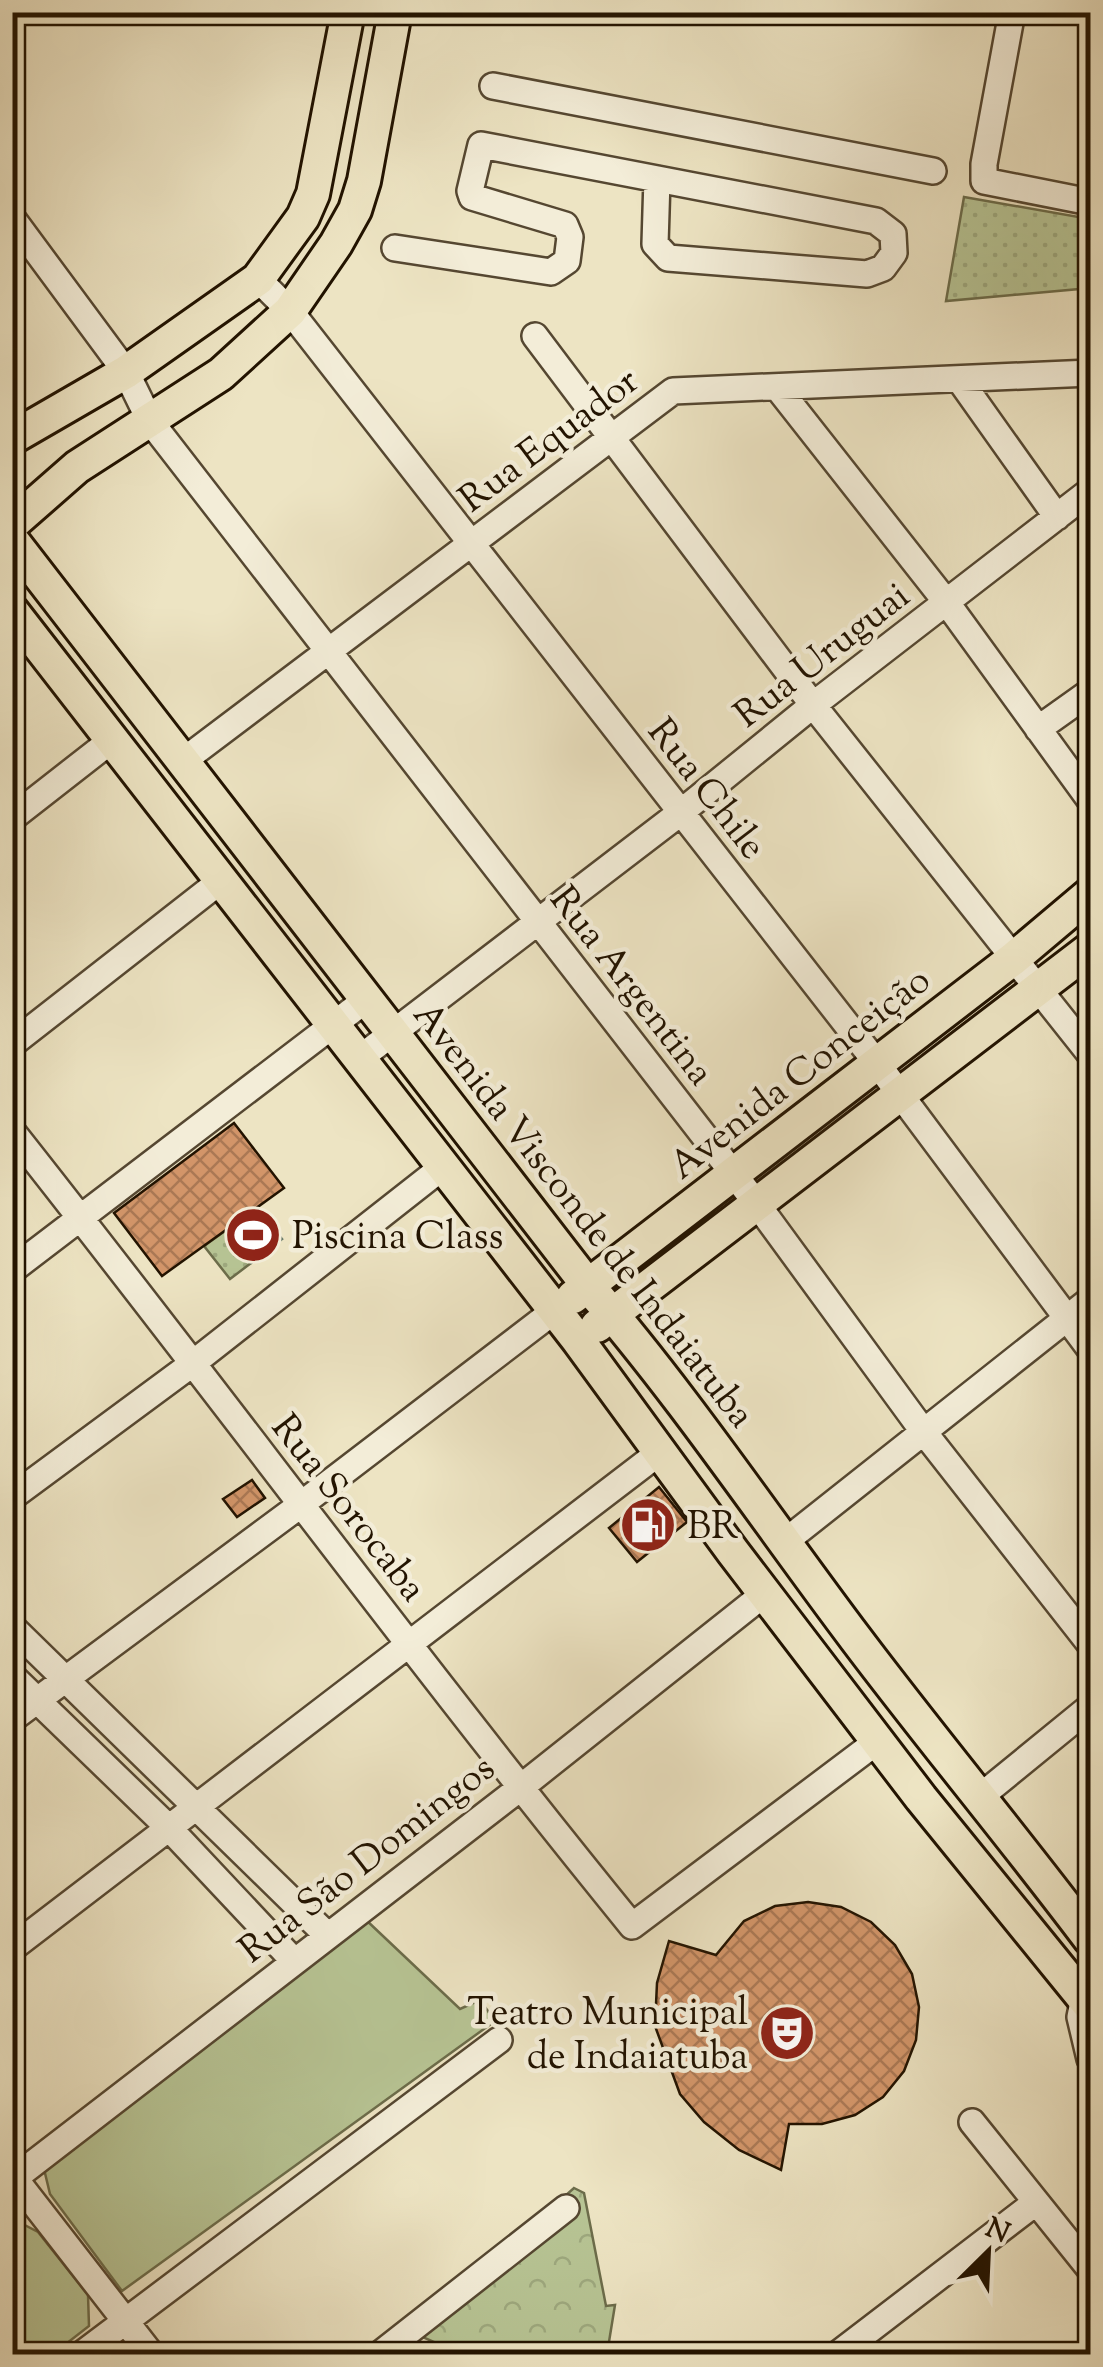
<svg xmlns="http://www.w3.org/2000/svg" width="1103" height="2367" font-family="'Sorts Mill Goudy',serif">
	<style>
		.grass { fill: #b7c494; stroke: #6c6c4a; stroke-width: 2.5 }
		.forest { fill: url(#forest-crowns); stroke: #6c6c4a; stroke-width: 2.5 }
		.park { fill: url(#park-dots); stroke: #6c6c4a; stroke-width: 2.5 }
		.water { fill: #9abfaf; stroke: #6a7a69; stroke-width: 2.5 }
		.building { fill: url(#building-cross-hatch); stroke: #221300; stroke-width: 2.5 }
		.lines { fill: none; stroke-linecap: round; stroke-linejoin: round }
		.minor-casing { stroke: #554731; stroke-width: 30 }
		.major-casing { stroke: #221300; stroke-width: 38 }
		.minor { stroke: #f3edd8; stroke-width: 25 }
		.major { stroke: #ede4c3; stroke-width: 32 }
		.labels { text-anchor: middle; stroke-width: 9; stroke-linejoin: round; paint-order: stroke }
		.street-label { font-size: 38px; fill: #221300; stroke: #f3edd8 }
		.poi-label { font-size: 38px; fill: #221300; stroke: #f3edd8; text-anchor: start }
	</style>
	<defs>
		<pattern id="forest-crowns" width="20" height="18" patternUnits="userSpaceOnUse" patternTransform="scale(2.5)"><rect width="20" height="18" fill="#b7c494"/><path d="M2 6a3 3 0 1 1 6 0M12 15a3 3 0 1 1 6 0" fill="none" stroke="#9da87e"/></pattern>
		<pattern id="park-dots" width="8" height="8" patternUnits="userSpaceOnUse" patternTransform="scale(2.5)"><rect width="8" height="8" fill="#b7c494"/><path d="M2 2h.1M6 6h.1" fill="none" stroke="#9da87e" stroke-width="1.8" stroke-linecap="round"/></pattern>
		<pattern id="building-cross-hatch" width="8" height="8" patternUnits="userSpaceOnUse" patternTransform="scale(2.5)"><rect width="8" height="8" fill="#d29569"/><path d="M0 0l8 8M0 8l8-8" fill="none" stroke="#aa7854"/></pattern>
	</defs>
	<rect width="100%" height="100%" fill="#ede4c3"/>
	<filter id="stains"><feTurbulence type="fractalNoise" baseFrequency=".002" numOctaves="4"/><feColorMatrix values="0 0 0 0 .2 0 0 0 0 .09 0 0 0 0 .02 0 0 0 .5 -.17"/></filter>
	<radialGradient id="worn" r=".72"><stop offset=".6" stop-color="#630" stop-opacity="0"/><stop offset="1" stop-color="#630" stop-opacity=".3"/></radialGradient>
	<path class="grass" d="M365 1919 460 2009 480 2000 495 2021 122 2291 50 2194 44 2169Z
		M13 2219 38 2232 88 2295 89 2326 53 2354H13Z"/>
	<path class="forest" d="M574 2188 584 2193 606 2306 615 2305 607 2354H461L411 2332Z"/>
	<path class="park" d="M964 197 1090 219V288L946 301Z
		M225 1231 251 1263 230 1279 204 1246Z"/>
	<path class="water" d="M257 1208 282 1239 251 1263 225 1230Z"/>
	<path class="building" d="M234 1123 284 1188 162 1276 114 1213Z
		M252 1480 265 1498 237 1517 223 1499Z
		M659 1487 687 1522 637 1562 609 1528Z
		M808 1902 841 1907 871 1922 895 1945 912 1974 919 2007 916 2040 904 2071 883 2097 855 2115 822 2124H789L781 2170 739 2150 704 2122 680 2094 655 2026 657 1983 669 1941 716 1955 744 1921 775 1906Z"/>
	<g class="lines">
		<g class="minor-casing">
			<path id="minor" d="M1012 12 984 164V181L1090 202
				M493 86 933 171
				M12 218 126 372 150 421 757 1204 923 1431 1090 1644
				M395 248 551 272 567 261 570 237 565 225 472 197 470 191 481 145 876 221 893 234 894 253 883 268 867 274 668 258 655 244 657 179
				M258 279 290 311 876 1062 1090 1349
				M535 336 813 705 1090 1054
				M959 379 1057 517
				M777 387 947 603 1090 800
				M1038 729 1090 692
				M183 761 673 391 1090 373
				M12 818 113 739
				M12 1044 223 879
				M360 1058 680 813 813 705 1090 491
				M12 1131C221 1395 420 1666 632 1926L879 1740
				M12 1270 367 999
				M12 1497 192 1364 444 1166
				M787 1540 1090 1300
				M12 1627 327 1935
				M12 1676 169 1828 294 1961
				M12 1719 299 1506 554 1311
				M981 1796 1090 1707
				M12 1948 660 1452
				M1084 1997 1080 2017 1090 2059
				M972 2122 1090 2269
				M12 2175 151 2354
				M12 2180 520 1788 764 1594
				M82 2354 499 2040
				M380 2354 566 2208
				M838 2354 1035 2203"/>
		</g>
		<g class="major-casing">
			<path id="major" d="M12 438 126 372 258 279 303 217 313 194 348 12
				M12 524 77 467 221 374 290 311 336 244 355 210 364 181 395 12
				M12 540 589 1287C685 1398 767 1521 856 1639 932 1740 1014 1838 1090 1939
				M12 611 578 1340 733 1552 921 1798 1090 2006
				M573 1297 1013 959 1090 894
				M597 1326 1090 949"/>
		</g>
		<use href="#minor" class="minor"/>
		<use href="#major" class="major"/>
	</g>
	<defs>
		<g id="stadium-disc" transform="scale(2.875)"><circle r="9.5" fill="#8f2418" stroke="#f3edd8"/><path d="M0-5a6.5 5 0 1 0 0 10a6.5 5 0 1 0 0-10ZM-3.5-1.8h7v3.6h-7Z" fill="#fff"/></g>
		<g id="fuel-disc" transform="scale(2.875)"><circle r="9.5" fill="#8f2418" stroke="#f3edd8"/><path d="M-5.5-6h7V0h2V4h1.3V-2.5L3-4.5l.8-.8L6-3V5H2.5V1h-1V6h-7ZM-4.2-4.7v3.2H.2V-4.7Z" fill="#fff"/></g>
		<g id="theatre-disc" transform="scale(2.875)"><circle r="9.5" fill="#8f2418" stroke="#f3edd8"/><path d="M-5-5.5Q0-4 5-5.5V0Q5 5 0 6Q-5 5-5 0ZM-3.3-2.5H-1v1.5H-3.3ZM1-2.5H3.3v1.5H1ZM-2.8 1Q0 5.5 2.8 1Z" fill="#fff"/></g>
	</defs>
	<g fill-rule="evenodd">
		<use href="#stadium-disc" x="253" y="1235"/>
		<use href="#fuel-disc" x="648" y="1525"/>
		<use href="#theatre-disc" x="787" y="2033"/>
	</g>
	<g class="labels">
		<g class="street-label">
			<text transform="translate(548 439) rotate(-37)" y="13">Rua Equador</text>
			<text transform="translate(821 654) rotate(-38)" y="13">Rua Uruguai</text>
			<text transform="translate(708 788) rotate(52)" y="13">Rua Chile</text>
			<text transform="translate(633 985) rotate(52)" y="13">Rua Argentina</text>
			<text transform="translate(799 1072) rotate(-38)" y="13">Avenida Conceição</text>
			<text transform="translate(585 1214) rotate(52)" y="13">Avenida Visconde de Indaiatuba</text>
			<text transform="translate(350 1507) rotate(52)" y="13">Rua Sorocaba</text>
			<text transform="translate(366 1858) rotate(-38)" y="13">Rua São Domingos</text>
		</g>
		<g class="poi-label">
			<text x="292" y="1248">Piscina Class</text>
			<text x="687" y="1538">BR</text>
			<text x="748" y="2024" text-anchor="end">Teatro Municipal<tspan x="748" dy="44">de Indaiatuba</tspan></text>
		</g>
	</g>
	<rect width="1103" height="2367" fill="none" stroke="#ede4c3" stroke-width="50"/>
	<rect x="15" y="15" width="1073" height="2337" fill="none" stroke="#221300" stroke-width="5"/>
	<rect x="25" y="25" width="1053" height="2317" fill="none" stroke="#221300" stroke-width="2.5"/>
	<g transform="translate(988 2252) rotate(24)" stroke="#f3edd8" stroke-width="8" paint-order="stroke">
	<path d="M0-8L18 38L0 25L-18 38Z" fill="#221300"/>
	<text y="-15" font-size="28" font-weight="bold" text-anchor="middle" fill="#221300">N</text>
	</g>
	<rect width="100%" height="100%" filter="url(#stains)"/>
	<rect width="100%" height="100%" fill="url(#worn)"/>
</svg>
